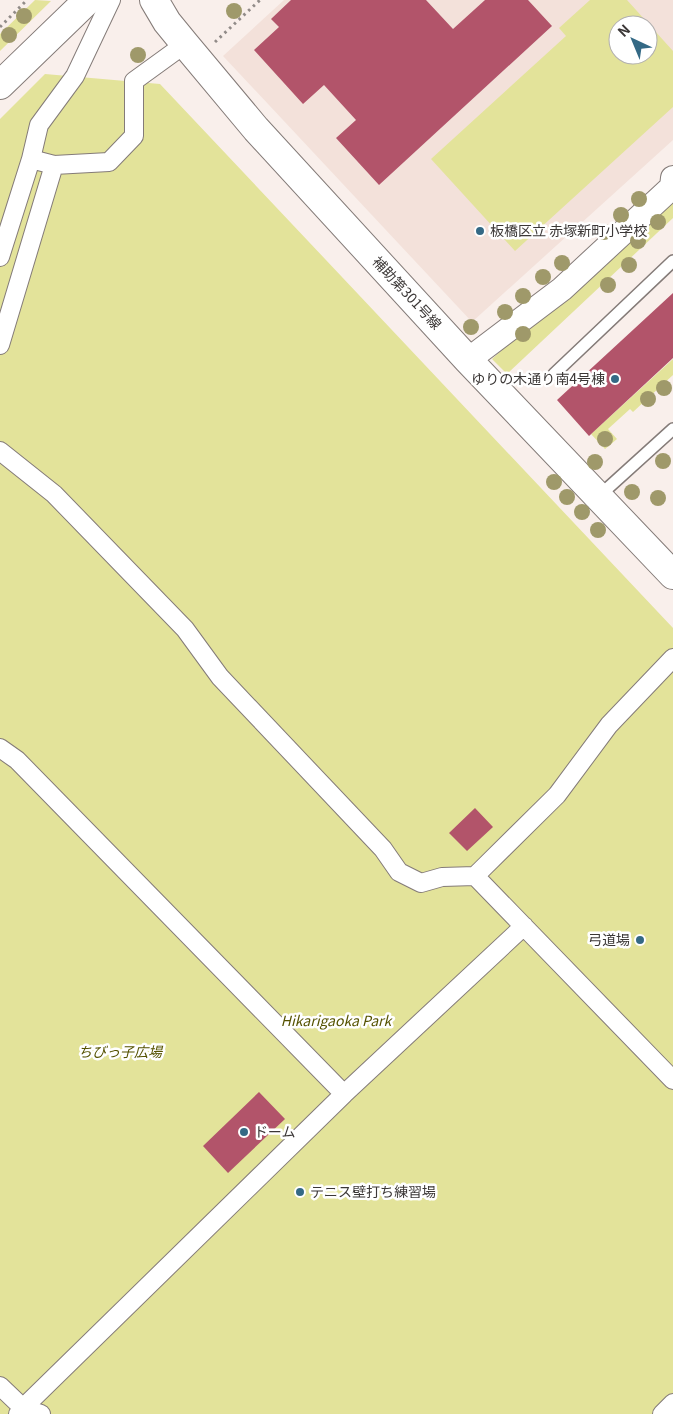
<svg xmlns="http://www.w3.org/2000/svg" width="673" height="1414" font-family="Georgia,'Noto Sans JP',serif">
	<style>
		.built { fill: #f3e1da; fill-rule: evenodd }
		.green { fill: #e3e39a; fill-rule: evenodd }
		.building { fill: #b2546a }
		.lines { fill: none; stroke-linecap: round; stroke-linejoin: round }
		.service-casing { stroke: #847b78; stroke-width: 14 }
		.pedestrian-casing { stroke: #847b78; stroke-width: 20 }
		.minor-casing { stroke: #847b78; stroke-width: 26 }
		.tertiary-casing { stroke: #847b78; stroke-width: 30 }
		.path { stroke: #918b88; stroke-width: 3; stroke-dasharray: 2.5 4; stroke-linecap: butt }
		.service { stroke: #fff; stroke-width: 11 }
		.pedestrian { stroke: #fff; stroke-width: 18 }
		.minor { stroke: #fff; stroke-width: 24 }
		.tertiary { stroke: #fff; stroke-width: 28 }
		.tree { fill: #9f996a }
		.poi-dot { fill: #346985; stroke: #fff; stroke-width: 2 }
		.labels { text-anchor: middle; stroke-width: 5; stroke-linejoin: round; paint-order: stroke }
		.poi-label { font-size: 14px; fill: #3b3736; stroke: #fff; text-anchor: start }
		.street-label { font-size: 14px; fill: #3b3736; stroke: #fff }
		.park-label { font-size: 14px; font-style: italic; fill: #555200; stroke: #fff }
	</style>
	<rect width="100%" height="100%" fill="#f9efeb"/>
	<path class="built" d="M284 0H673V140L472 322 223 56ZM618 25H648V55H618Z"/>
	<path class="green" d="M35 0 51 1 0 51V34Z
		M590 0H627L673 51V107L515 251 431 159 566 36 559 28ZM618 25H648V55H618Z
		M45 74 160 84 673 628V1414H0V119Z
		M673 192V218L507 374 492 359Z
		M673 359V375L633 412 630 409 608 429 617 439 605 449 591 434Z"/>
	<path class="building" d="M291 0H426L453 29 485 0H528L552 26 379 185 336 138 356 120 324 85 303 104 254 50 279 27 271 19Z
		M673 293V358L589 436 557 400Z
		M475 808 493 827 467 851 449 833Z
		M259 1092 285 1119 228 1173 203 1146Z"/>
	<g class="lines">
		<g class="service-casing">
			<path id="service" d="M554 374 673 261
				M598 497 673 429"/>
		</g>
		<g class="pedestrian-casing">
			<path id="pedestrian" d="M111 0 75 76 39 125 31 159 54 165 109 162 134 136V81L185 44
				M0 257 31 159
				M0 345 54 165
				M0 451 54 494 185 629 220 677 383 849 399 872 421 883 442 877 475 876
				M673 658 609 725 557 795 475 876 673 1080
				M0 748 17 760 344 1094
				M0 1386 23 1408 344 1094 524 926
				M18 1414 23 1408 41 1414
				M662 1414 673 1403"/>
		</g>
		<g class="minor-casing">
			<path id="minor" d="M468 360 562 289 672 187 673 178"/>
		</g>
		<g class="tertiary-casing">
			<path id="tertiary" d="M154 0 167 22 185 44 256 129 468 360 673 575
				M0 85 88 0"/>
		</g>
		<path class="path" d="M0 27 27 0
			M215 42 260 0"/>
		<use href="#service" class="service"/>
		<use href="#pedestrian" class="pedestrian"/>
		<use href="#minor" class="minor"/>
		<use href="#tertiary" class="tertiary"/>
	</g>
	<g class="tree">
		<circle cx="234" cy="11" r="8"/>
		<circle cx="24" cy="16" r="8"/>
		<circle cx="9" cy="35" r="8"/>
		<circle cx="138" cy="55" r="8"/>
		<circle cx="639" cy="199" r="8"/>
		<circle cx="621" cy="215" r="8"/>
		<circle cx="658" cy="222" r="8"/>
		<circle cx="604" cy="232" r="8"/>
		<circle cx="638" cy="241" r="8"/>
		<circle cx="562" cy="263" r="8"/>
		<circle cx="629" cy="265" r="8"/>
		<circle cx="543" cy="277" r="8"/>
		<circle cx="608" cy="285" r="8"/>
		<circle cx="523" cy="296" r="8"/>
		<circle cx="505" cy="312" r="8"/>
		<circle cx="471" cy="327" r="8"/>
		<circle cx="523" cy="334" r="8"/>
		<circle cx="664" cy="388" r="8"/>
		<circle cx="648" cy="399" r="8"/>
		<circle cx="605" cy="439" r="8"/>
		<circle cx="663" cy="461" r="8"/>
		<circle cx="595" cy="462" r="8"/>
		<circle cx="554" cy="482" r="8"/>
		<circle cx="632" cy="492" r="8"/>
		<circle cx="567" cy="497" r="8"/>
		<circle cx="658" cy="498" r="8"/>
		<circle cx="582" cy="512" r="8"/>
		<circle cx="598" cy="530" r="8"/>
	</g>
	<g class="poi-dot">
		<circle cx="480" cy="231" r="5"/>
		<circle cx="615" cy="379" r="5"/>
		<circle cx="640" cy="940" r="5"/>
		<circle cx="244" cy="1132" r="5"/>
		<circle cx="300" cy="1192" r="5"/>
	</g>
	<g class="labels">
		<g class="poi-label">
			<text x="490" y="236">板橋区立 赤塚新町小学校</text>
			<text x="605" y="384" text-anchor="end">ゆりの木通り南4号棟</text>
			<text x="630" y="945" text-anchor="end">弓道場</text>
			<text x="254" y="1137">ドーム</text>
			<text x="310" y="1197">テニス壁打ち練習場</text>
		</g>
		<g class="street-label">
			<text transform="translate(407 293) rotate(47)" y="5">補助第301号線</text>
		</g>
		<g class="park-label">
			<text x="336" y="1026">Hikarigaoka Park</text>
			<text x="120" y="1057">ちびっ子広場</text>
		</g>
	</g>
	<g transform="translate(633 40) rotate(316)"><circle r="24" fill="#ffffff" stroke="#b1afaf"/>
	<path d="M0-4L9 19L0 12L-9 19Z" fill="#346985"/>
	<text y="-8" font-size="14" font-weight="bold" text-anchor="middle" fill="#3b3736">N</text>
	</g>
</svg>
